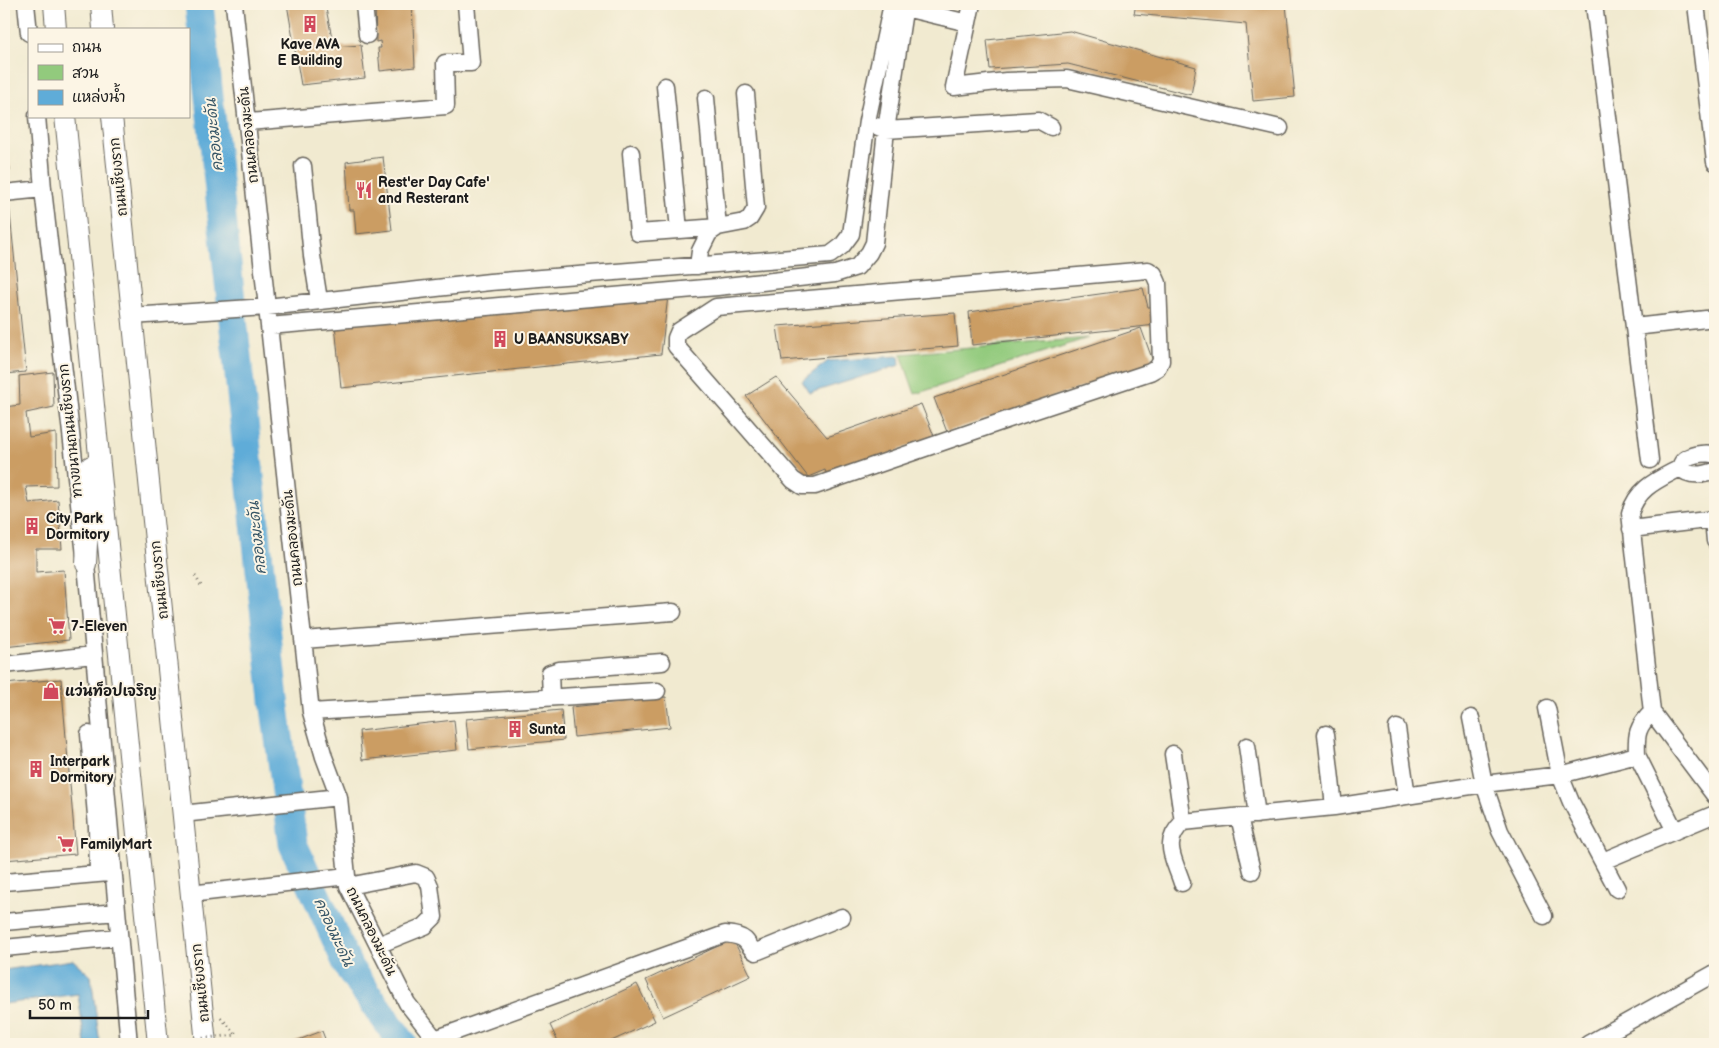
<svg xmlns="http://www.w3.org/2000/svg" width="1719" height="1048" font-family="'Balsamiq Sans','Playpen Sans Thai',sans-serif">
	<style>
		.green { fill: #92ca7d; stroke: #57734c }
		.water { fill: #5facd8; stroke: #3e647a }
		.lines { fill: none; stroke-linecap: round; stroke-linejoin: round }
		.river { stroke: #5facd8; stroke-width: 29 }
		.building { fill: #cb9d64 }
		.minor-casing { stroke: #67645b; stroke-width: 19 }
		.major-casing { stroke: #67645b; stroke-width: 22 }
		.path { stroke: #67645b; stroke-width: 3; stroke-dasharray: 1 4; stroke-linecap: butt }
		.minor { stroke: #fff; stroke-width: 16 }
		.major { stroke: #fff; stroke-width: 20 }
		.path-bridge { stroke: #67645b; stroke-width: 3; stroke-dasharray: 1 4; stroke-linecap: butt }
		.labels { text-anchor: middle; stroke-width: 4; stroke-linejoin: round; paint-order: stroke }
		.poi-label { font-size: 14px; font-weight: bold; fill: #1c1c1c; stroke: #fcf5e5; text-anchor: start }
		.street-label { font-size: 14px; fill: #1c1c1c; stroke: #fcf5e5 }
		.water-label { font-size: 15px; font-style: italic; fill: #375667; stroke: #fcf5e5 }
	</style>
	<rect width="100%" height="100%" fill="#fcf5e5"/>
	<filter id="ink" filterUnits="userSpaceOnUse"><feTurbulence type="fractalNoise" baseFrequency=".02" numOctaves="2"/><feDisplacementMap in="SourceGraphic" scale="10" xChannelSelector="R" yChannelSelector="G"/><feConvolveMatrix kernelMatrix="1 2 1 2 8 2 1 2 1" color-interpolation-filters="sRGB"/></filter>
	<filter id="wash" filterUnits="userSpaceOnUse"><feTurbulence type="fractalNoise" baseFrequency=".0096" numOctaves="4" result="noise"/><feDisplacementMap in="SourceGraphic" scale="20" xChannelSelector="R" yChannelSelector="G"/><feGaussianBlur stdDeviation="1.12" result="paint"/><feColorMatrix in="noise" values="0 0 0 0 0 0 0 0 0 0 0 0 0 0 0 0 0 1.4 0 .05"/><feComposite in="paint" operator="in"/></filter>
	<g filter="url(#wash)">
		<rect width="100%" height="100%" fill="#f1ead0"/>
		<path class="green" d="M1088 338 915 394 901 354Z"/>
		<path class="water" d="M899 356 900 365 810 393 802 381 828 361Z
			M73 960 91 976 100 1044H85L78 994 4 1004V970Z"/>
		<g class="lines">
			<path class="river" d="M199 4 274 700 293 844 349 968 403 1044"/>
		</g>
		<g id="blocks">
			<path class="building" d="M287 4H325L334 47 361 45 365 78 301 85Z
				M375 4H412L415 67 380 71 378 48H381L380 41 376 42Z
				M1136 4H1286L1295 97 1253 101 1246 24 1134 14Z
				M1070 31 1196 67 1191 95 1068 64 990 69 987 40Z
				M4 125H5L10 170H4Z
				M383 157 392 230 356 234 354 210H349L346 162Z
				M4 204H9L26 372 4 374Z
				M1143 288 1148 307 1155 308 1156 325 972 345 969 312Z
				M668 296 661 354 341 388 335 324Z
				M955 313 958 346 782 361 777 326Z
				M1141 328 1154 364 947 432 934 398Z
				M53 372 54 407 26 413 29 437 56 433 57 486 26 487 29 503 58 500 62 549H36V572L64 570 69 640 4 647V407L20 405 19 376Z
				M776 377 827 437 921 404 934 436 829 479 825 470 808 477 746 396Z
				M61 679 76 854 4 860V684Z
				M666 697 670 727 574 737 571 707Z
				M561 710 564 740 469 749 466 719Z
				M454 720 457 750 362 760 359 731Z
				M733 939 751 976 663 1017 646 980Z
				M637 984 655 1021 605 1044H559L550 1025Z
				M322 1031 327 1044H288Z"/>
		</g>
	</g>
	<g filter="url(#ink)">
		<use href="#blocks" fill-opacity="0" stroke="#67645b" stroke-width="1"/>
		<g class="lines">
			<g class="minor-casing">
				<path id="minor" d="M26 4 29 33
					M234 4 311 712 324 757 339 797 348 886 407 1003 439 1044
					M364 4 367 35
					M896 4 905 8 968 23
					M972 4 954 87 1006 81 1067 79 1280 128
					M1594 4 1634 327 1715 318
					M1696 4 1715 162
					M665 86 679 230 718 227 706 98
					M37 116 43 189 86 564 129 1044
					M247 122 446 106 445 63H471L466 4
					M876 126 886 130 1038 120 1051 127
					M631 153 638 233 679 230
					M303 166 312 256 319 300
					M4 193 43 189
					M698 266 700 251 709 233 718 227 744 222 750 218 756 208 746 94
					M1148 270 1154 274 1158 283 1161 361 1157 368 1150 372 1021 415 815 486H802L793 480 676 346V338L679 331 716 307Z
					M132 316 267 307 490 282 830 255 842 246 851 234 867 121 892 4
					M269 326 717 287 835 274 857 267 869 253 874 243 886 130 905 4
					M1634 327 1650 460
					M1715 455C1709 452 1693 454 1687 458 1683 460 1681 464 1680 468 1658 480 1638 487 1630 513L1652 712 1715 796
					M1680 468C1689 477 1704 475 1715 471
					M1713 519 1715 541
					M1631 529 1715 519
					M303 640 673 612
					M4 665 93 655
					M551 697 550 673 559 670 662 662
					M1547 708 1560 775 1571 802 1617 889
					M311 712 657 691
					M1471 718 1484 784 1500 831 1544 916
					M1397 728 1407 796
					M89 734 97 827 98 874
					M1326 734 1334 807
					M1247 746 1257 815
					M1173 754 1183 822
					M1637 755 1675 831
					M182 814 339 797
					M1239 817 1252 871
					M1603 861 1715 814
					M4 882 109 873
					M1182 883C1174 858 1161 843 1183 822L1334 807 1484 784 1560 775 1637 755C1636 734 1637 727 1652 712
					M348 886 416 873 426 877 430 886 434 917 425 926 378 945
					M190 894 347 876
					M4 922 117 912
					M4 948 119 937
					M435 1039 725 934C732 935 739 935 745 940 749 944 750 949 756 952L842 917
					M1588 1044 1715 973"/>
			</g>
			<g class="major-casing">
				<path id="major" d="M54 4 56 29
					M101 4 103 29
					M65 116 158 1044
					M112 116 206 1044
					M86 564 91 466"/>
			</g>
			<path class="path" d="M195 576 202 587
				M221 1018 237 1035"/>
			<use href="#minor" class="minor"/>
			<use href="#major" class="major"/>
			<path class="path-bridge" d="M143 1044 237 1035"/>
		</g>
	</g>
	<defs>
		<g id="building-bare" transform="scale(1.35)"><path d="M-4-6H4V6H1V3H-1V6H-4ZM-2.5-4.3h1.7v1.8h-1.7ZM.8-4.3h1.7v1.8H.8ZM-2.5-1h1.7V.8h-1.7ZM.8-1h1.7V.8H.8Z" fill="#d1495b" stroke="#fcf5e5" stroke-width="2.5" paint-order="stroke"/></g>
		<g id="restaurant-bare" transform="scale(1.35)"><path d="M-5-6h1v4h1v-4h1v4h1v-4h1v5L-1.5 .5V6h-2V.5L-5-1ZM5-6V6H3V1.5H1.5Q1.5-4 5-6Z" fill="#d1495b" stroke="#fcf5e5" stroke-width="2.5" paint-order="stroke"/></g>
		<g id="supermarket-bare" transform="scale(1.35)"><path d="M-6-5.5h2.5l.6 2H6L4.5 2H-2.5L-4.4-4H-6ZM-1.5 3.2a1.3 1.3 0 1 0 .1 0ZM3 3.2a1.3 1.3 0 1 0 .1 0Z" fill="#d1495b" stroke="#fcf5e5" stroke-width="2.5" paint-order="stroke"/></g>
		<g id="shop-bare" transform="scale(1.35)"><path d="M-5-2.5h2.3a2.7 3.5 0 0 1 5.4 0H5L5.5 6h-11ZM-1.5-2.5h3a1.5 2.3 0 0 0-3 0Z" fill="#d1495b" stroke="#fcf5e5" stroke-width="2.5" paint-order="stroke"/></g>
	</defs>
	<g fill-rule="evenodd">
		<use href="#building-bare" x="310" y="24"/>
		<use href="#restaurant-bare" x="364" y="190"/>
		<use href="#building-bare" x="500" y="339"/>
		<use href="#building-bare" x="32" y="526"/>
		<use href="#supermarket-bare" x="57" y="626"/>
		<use href="#shop-bare" x="51" y="691"/>
		<use href="#building-bare" x="515" y="729"/>
		<use href="#building-bare" x="36" y="769"/>
		<use href="#supermarket-bare" x="66" y="844"/>
	</g>
	<g class="labels">
		<g class="poi-label">
			<text x="310" y="49" text-anchor="middle">Kave AVA<tspan x="310" dy="16">E Building</tspan></text>
			<text x="378" y="187">Rest'er Day Cafe'<tspan x="378" dy="16">and Resterant</tspan></text>
			<text x="514" y="344">U BAANSUKSABY</text>
			<text x="46" y="523">City Park<tspan x="46" dy="16">Dormitory</tspan></text>
			<text x="71" y="631">7-Eleven</text>
			<text x="65" y="696">แว่นท็อปเจริญ</text>
			<text x="529" y="734">Sunta</text>
			<text x="50" y="766">Interpark<tspan x="50" dy="16">Dormitory</tspan></text>
			<text x="80" y="849">FamilyMart</text>
		</g>
		<g class="street-label">
			<text transform="translate(248 135) rotate(-96)" y="5">ถนนคลองมะดัน</text>
			<text transform="translate(118 177) rotate(-96)" y="5">ถนนเชียงราก</text>
			<text transform="translate(70 431) rotate(-96)" y="5">ทางขนานถนนเชียงราก</text>
			<text transform="translate(292 538) rotate(-96)" y="5">ถนนคลองมะดัน</text>
			<text transform="translate(159 580) rotate(-96)" y="5">ถนนเชียงราก</text>
			<text transform="translate(372 931) rotate(64)" y="5">ถนนคลองมะดัน</text>
			<text transform="translate(200 983) rotate(-96)" y="5">ถนนเชียงราก</text>
		</g>
		<g class="water-label">
			<text transform="translate(214 135) rotate(-96)" y="5">คลองมะดัน</text>
			<text transform="translate(257 538) rotate(-96)" y="5">คลองมะดัน</text>
			<text transform="translate(334 932) rotate(65)" y="5">คลองมะดัน</text>
		</g>
	</g>
	<rect width="1719" height="1048" fill="none" stroke="#fcf5e5" stroke-width="20"/>
	<rect x="28" y="28" width="162" height="90" fill="#fcf5e5" stroke="#a29e95"/>
	<rect x="38" y="44" width="25" height="8" fill="#ffffff" stroke="#a29e95"/>
	<text x="72" y="52" font-size="15" fill="#1c1c1c">ถนน</text>
	<rect x="38" y="65" width="25" height="15" fill="#92ca7d" stroke="#a29e95"/>
	<text x="72" y="78" font-size="15" fill="#1c1c1c">สวน</text>
	<rect x="38" y="90" width="25" height="15" fill="#5facd8" stroke="#a29e95"/>
	<text x="72" y="102" font-size="15" fill="#1c1c1c">แหล่งน้ำ</text>
	<path d="M30 1010v8h118v-8" fill="none" stroke="#1c1c1c" stroke-width="2.5"/>
	<text x="38" y="1010" font-size="15" fill="#1c1c1c" stroke="#fcf5e5" stroke-width="4" paint-order="stroke">50 m</text>
</svg>
